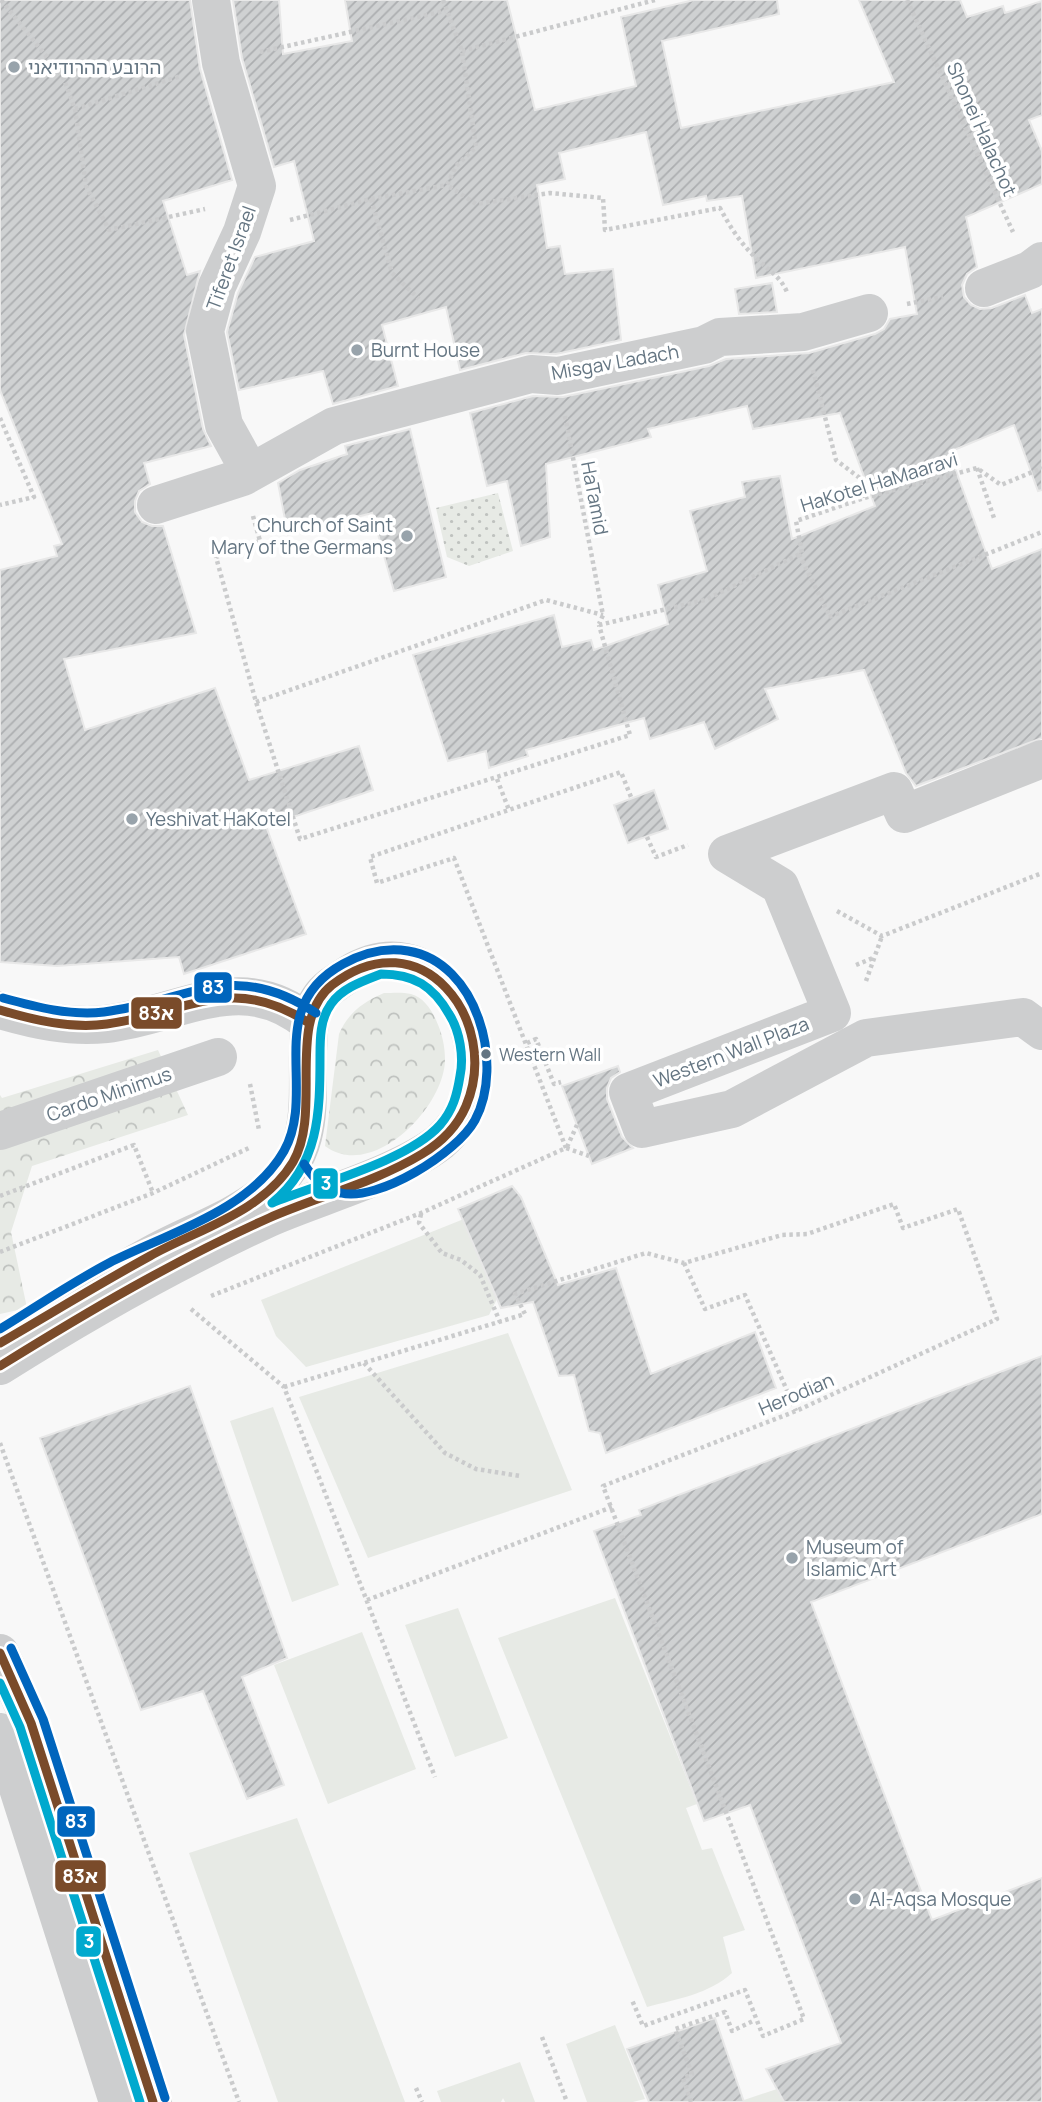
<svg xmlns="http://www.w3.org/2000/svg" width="1042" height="2102" font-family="Manrope,'Noto Sans Hebrew',sans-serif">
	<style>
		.grass { fill: #e7eae5 }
		.park { fill: url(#park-crowns) }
		.garden { fill: url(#garden-dots) }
		.building { fill: url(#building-hatch); stroke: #e8e8e8; stroke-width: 2 }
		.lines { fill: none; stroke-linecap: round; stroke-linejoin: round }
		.path { stroke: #cacbcc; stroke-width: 4.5; stroke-dasharray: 3.5 3.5; stroke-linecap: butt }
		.minor { stroke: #cdcecf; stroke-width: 38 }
		.bus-1-casing { stroke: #fff; stroke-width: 14 }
		.bus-2-casing { stroke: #fff; stroke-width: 14 }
		.bus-3-casing { stroke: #fff; stroke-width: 14 }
		.bus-1 { stroke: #7a4b2a; stroke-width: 9 }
		.bus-2 { stroke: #00a9ce; stroke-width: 9 }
		.bus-3 { stroke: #0065bd; stroke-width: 9 }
		.poi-dot { fill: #98a3ab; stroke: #fff; stroke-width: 2.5 }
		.bus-dot { fill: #647582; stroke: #fff; stroke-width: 2.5 }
		.labels { text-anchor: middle; stroke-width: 7; stroke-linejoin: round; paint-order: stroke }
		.bus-label { font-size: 17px; fill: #647582; stroke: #fff; text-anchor: start }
		.poi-label { font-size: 19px; fill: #647582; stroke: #fff; text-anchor: start }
		.street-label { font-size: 19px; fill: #647582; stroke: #fff }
		.line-badge { stroke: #fff; stroke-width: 2.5 }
		.badge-label { font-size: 19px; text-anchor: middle; font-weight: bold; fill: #fff }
	</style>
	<defs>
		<pattern id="park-crowns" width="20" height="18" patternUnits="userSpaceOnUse" patternTransform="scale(1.75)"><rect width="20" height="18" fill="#e7eae5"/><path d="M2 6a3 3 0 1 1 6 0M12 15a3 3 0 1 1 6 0" fill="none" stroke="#bfc2bf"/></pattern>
		<pattern id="garden-dots" width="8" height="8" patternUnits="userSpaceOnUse" patternTransform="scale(1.75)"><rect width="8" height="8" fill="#e7eae5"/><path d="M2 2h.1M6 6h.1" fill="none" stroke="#bfc2bf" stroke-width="1.8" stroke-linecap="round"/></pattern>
		<pattern id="building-hatch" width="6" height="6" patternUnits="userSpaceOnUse" patternTransform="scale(1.75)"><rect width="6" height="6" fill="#cfd1d2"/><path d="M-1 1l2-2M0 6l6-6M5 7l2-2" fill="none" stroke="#acaeb0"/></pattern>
	</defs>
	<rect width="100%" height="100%" fill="#f8f8f8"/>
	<path class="grass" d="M509 1201 496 1301 489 1315 306 1367 276 1336 261 1300Z
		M508 1333 572 1490 368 1558 299 1397Z
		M273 1407 339 1585 292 1602 230 1421Z
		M615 1598 697 1804 686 1808 702 1850 712 1848 745 1930 723 1937 732 1973C709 1994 677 1999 647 2007L498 1638Z
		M458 1608 508 1738 455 1757 405 1625Z
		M362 1632 416 1769 328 1804 274 1665Z
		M297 1818 405 2102H278L189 1853Z
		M615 2025 645 2099 633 2102H587L566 2044Z
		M520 2062 535 2102H505L503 2098 501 2102H441L437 2091Z
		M777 2089 784 2102H738Z"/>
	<path class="park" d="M384 993C392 993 403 992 411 994 423 997 431 1009 436 1020 442 1033 445 1046 445 1061 443 1109 372 1181 325 1146L339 1034C348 1013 363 1002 384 993Z
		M158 1050 188 1115 32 1166 11 1232 27 1308 0 1314V1095L2 1098Z"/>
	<path class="garden" d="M498 493 513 551 469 566 447 557 436 508Z"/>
	<path class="building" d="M0 0H190L200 69 232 180 163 201 187 275 200 271 184 335 203 429 211 446 144 463 150 484 139 491 135 501V512L142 522 152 526H163L196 633 64 659 85 730 215 688 249 780 359 746 373 790 266 826 306 934 184 974 179 957 57 966 0 962V570L57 556 54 546 62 544 0 390Z
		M233 0H279L283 54 352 41 345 0H507L535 110 636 86 621 17 694 0H777L779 14 662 41 681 128 894 82 859 0H960L967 17 1003 6 1005 13 1042 1V115L1029 120 1042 151V184L966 217 977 267 967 274 962 285 964 297 971 305 980 309 992 308 1025 295 1032 313 1042 309V490L1038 491 1014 425 949 452 992 569 1042 549V738L916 786 906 773 864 670 765 689 778 719 715 749 704 722 650 739 644 718 526 750 528 756 489 768 486 751 448 761 413 655 554 615 562 647 591 640 594 650 668 624 658 585 707 571 690 511 745 497 742 482 780 476 792 539 875 506 840 413 753 429 747 406 648 429 651 437 546 464 550 537 521 546 507 481 487 486 470 413 533 396 563 397 709 366 726 359 809 353 875 334 884 329 890 319 917 314 905 247 756 278 742 196 707 201 706 196 663 205 646 132 559 153 565 179 537 185 547 248 560 246 565 274 613 269 621 340 556 354 526 353 460 370 446 307 382 325 398 386 333 404 323 371 239 390 227 332 238 293 255 257 314 241 294 161 274 167 242 58Z
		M772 283 777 312 739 314 735 289Z
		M410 429 446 577 394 591 372 513 288 535 278 483 300 470 347 454 345 446Z
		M654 790 668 829 628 843 614 805Z
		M618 1066 620 1072 611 1078 607 1088V1099L622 1137 633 1148 592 1164 562 1086Z
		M512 1186 521 1197 558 1285 616 1268 651 1374 755 1332 776 1388 606 1453 600 1433 589 1431 574 1375 559 1376 533 1302 501 1308 458 1209Z
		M1042 1356V1514L811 1602 932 1920 1042 1878V2102H784L766 2069 841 2043 750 1805 704 1821 594 1531 641 1515 639 1510Z
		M190 1386 287 1658 242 1677 284 1785 247 1799 203 1691 141 1710 40 1438Z
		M715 2018 744 2102H649L627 2049Z"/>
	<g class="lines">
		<path class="path" d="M1 0 63 77 75 109 86 186 109 230 205 209
			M443 0 462 51 476 147 456 166 447 185 476 204 550 193 603 198 605 230 720 208C730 227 741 244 757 259 769 271 780 276 787 292
			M907 0 1013 232
			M462 51 655 0
			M260 52 445 11
			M75 109 181 76
			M371 199 392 273 419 299
			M290 220 371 199 447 185
			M907 304 943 297
			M813 370 836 460 861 479 864 498
			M565 416 603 615 599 624
			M0 418 34 497 0 505
			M977 468 994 518
			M253 516 260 541 216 557 256 702 300 839 630 735 599 625
			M799 554 830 617
			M829 617 1042 532
			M599 625 705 600 802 553 796 521 864 498 977 468 1001 485 1042 468
			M256 702 546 600 603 615
			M497 779 509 810
			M647 837 656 857 688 845
			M837 911 882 936 1042 873
			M856 965 873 958
			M866 981 882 936
			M527 1043 536 1039 554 1084 561 1082
			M250 1084 259 1130
			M567 1147 577 1125
			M566 1148 454 858 377 883 370 857 621 772 631 797
			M0 1196 134 1145 153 1193
			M421 1214 419 1223 442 1253 461 1260 480 1275 500 1322
			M0 1252 153 1193 251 1147
			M684 1263 705 1309 745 1295 796 1411
			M211 1296 421 1213 566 1148 589 1156
			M191 1309 284 1387 435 1777
			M364 1363 445 1453 476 1469 520 1476
			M284 1387 525 1314 515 1294 646 1253 684 1263 782 1235 807 1234 894 1204 903 1228 958 1209 997 1319 796 1411 603 1486 804 2019 763 2036 745 1990 643 2026 632 2000
			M0 1443 239 2102
			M367 1600 612 1507
			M542 2037 567 2102
			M416 2088 422 2102
			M691 2102 683 2078 692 2074 675 2029 725 2012 732 2031 755 2020"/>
		<path class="minor" d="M211 0 221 63 257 186 242 232 217 286 205 331 224 425 250 472
			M984 288 1030 270 1042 261
			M156 505 243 477 334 426 531 374 558 376 704 345 720 337 803 332 869 313
			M1042 759 904 814 894 791 727 854 780 886 832 1013 628 1092 642 1129 732 1109 866 1038 1023 1017 1042 1031
			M0 1010C34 1020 70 1028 106 1024 181 1015 242 967 309 1023
			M0 1131 218 1057
			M0 1343C52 1313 103 1281 156 1252 193 1232 234 1219 267 1192 315 1151 307 1107 308 1051 309 1033 308 1015 319 999 326 988 338 981 349 974 431 924 493 1025 469 1098 463 1115 454 1130 440 1142 399 1174 319 1196 269 1218 176 1261 87 1311 0 1366
			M0 1653 31 1723 153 2102
			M0 1732 118 2102"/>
		<g class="bus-1-casing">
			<path id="bus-1" d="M0 1010C34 1020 71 1029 107 1024 187 1013 231 972 309 1023
				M0 1343C50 1314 99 1284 150 1256 198 1229 262 1213 293 1162 323 1111 285 1022 332 985 421 916 502 1021 466 1106 457 1127 442 1142 422 1154 374 1183 319 1196 269 1218 175 1260 87 1312 0 1366
				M0 1653 31 1723 153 2102"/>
		</g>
		<g class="bus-2-casing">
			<path id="bus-2" d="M381 974C414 974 433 986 449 1014 460 1031 464 1057 460 1076 457 1095 453 1110 440 1125 408 1161 318 1184 272 1203 319 1165 320 1113 320 1056 320 1039 320 1019 331 1004 342 988 363 981 381 974Z
				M0 1683 20 1727 140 2102"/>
		</g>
		<g class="bus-3-casing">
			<path id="bus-3" d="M3 998C36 1007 70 1016 104 1012 190 1001 232 958 316 1013
				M0 1329C36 1307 71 1283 109 1263 166 1234 250 1211 284 1151 318 1090 262 1008 343 964 363 953 385 947 408 951 477 962 505 1064 475 1120 457 1153 378 1202 341 1193 324 1190 313 1178 304 1164
				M11 1648 43 1719 165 2098"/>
		</g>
		<use href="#bus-1" class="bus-1"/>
		<use href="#bus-2" class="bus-2"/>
		<use href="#bus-3" class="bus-3"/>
	</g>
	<g class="poi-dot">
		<circle cx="14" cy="67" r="7"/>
		<circle cx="357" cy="350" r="7"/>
		<circle cx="407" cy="536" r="7"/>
		<circle cx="132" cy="819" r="7"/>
		<circle cx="792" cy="1558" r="7"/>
		<circle cx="855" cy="1899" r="7"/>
	</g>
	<circle class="bus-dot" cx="486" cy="1054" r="6"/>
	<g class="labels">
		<g class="bus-label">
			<text x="499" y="1061">Western Wall</text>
		</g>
		<g class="poi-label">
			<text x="28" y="74">הרובע ההרודיאני</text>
			<text x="371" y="357">Burnt House</text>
			<text x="393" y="532" text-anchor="end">Church of Saint<tspan x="393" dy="22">Mary of the Germans</tspan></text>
			<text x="146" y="826">Yeshivat HaKotel</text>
			<text x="806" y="1554">Museum of<tspan x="806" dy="22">Islamic Art</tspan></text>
			<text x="869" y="1906">Al-Aqsa Mosque</text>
		</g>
		<g class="street-label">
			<text transform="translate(982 129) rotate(66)" y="7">Shonei Halachot</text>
			<text transform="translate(231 258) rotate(-70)" y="7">Tiferet Israel</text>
			<text transform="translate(615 362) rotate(-10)" y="7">Misgav Ladach</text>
			<text transform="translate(879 482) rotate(-17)" y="7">HaKotel HaMaaravi</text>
			<text transform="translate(595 498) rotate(79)" y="7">HaTamid</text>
			<text transform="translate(731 1052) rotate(-21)" y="7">Western Wall Plaza</text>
			<text transform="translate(109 1094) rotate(-19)" y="7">Cardo Minimus</text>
			<text transform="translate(796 1394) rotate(-23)" y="7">Herodian</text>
		</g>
	</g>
	<g class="line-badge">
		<rect x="193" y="971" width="40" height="33" rx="7" fill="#0065bd"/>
		<rect x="130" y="996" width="53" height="34" rx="7" fill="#7a4b2a"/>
		<rect x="312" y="1167" width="27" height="33" rx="7" fill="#00a9ce"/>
		<rect x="56" y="1805" width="40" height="33" rx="7" fill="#0065bd"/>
		<rect x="54" y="1859" width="53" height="34" rx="7" fill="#7a4b2a"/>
		<rect x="75" y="1925" width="27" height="33" rx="7" fill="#00a9ce"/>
	</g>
	<g class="badge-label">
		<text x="213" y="994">83</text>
		<text x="156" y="1020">83א</text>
		<text x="326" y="1190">3</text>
		<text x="76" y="1828">83</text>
		<text x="80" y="1883">83א</text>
		<text x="89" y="1948">3</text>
	</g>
</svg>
